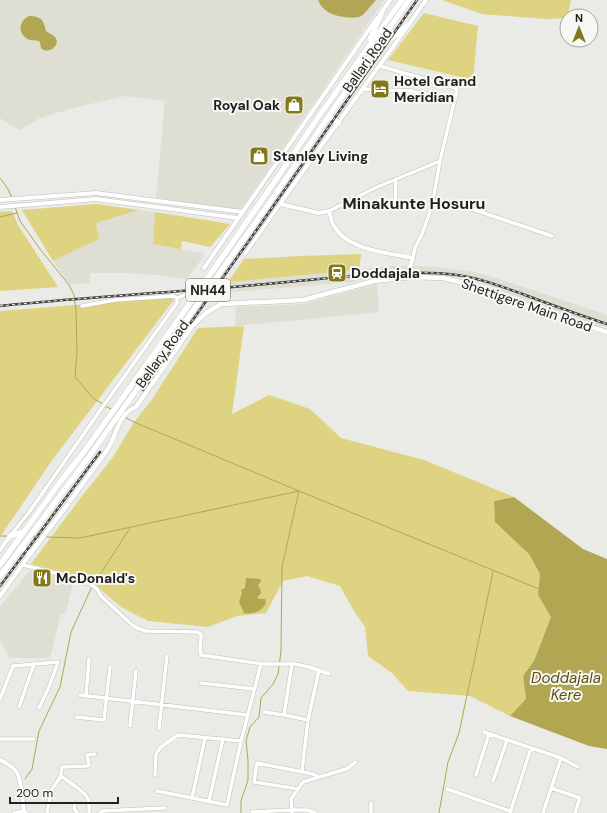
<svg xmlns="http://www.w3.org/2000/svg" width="607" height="813" font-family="'DM Sans',sans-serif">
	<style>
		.built { fill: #dfded3 }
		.green { fill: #ded380 }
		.forest { fill: #b1a653 }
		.water { fill: #b1a652 }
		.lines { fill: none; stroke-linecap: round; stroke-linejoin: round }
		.stream { stroke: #b1a652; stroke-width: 1 }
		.minor-casing { stroke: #bfbfbc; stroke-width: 4.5 }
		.tertiary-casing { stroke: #bfbfbc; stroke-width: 5 }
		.secondary-casing { stroke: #bfbfbc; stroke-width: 5.5 }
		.trunk-casing { stroke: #bfbfbc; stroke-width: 6 }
		.minor { stroke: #fff; stroke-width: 3.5 }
		.tertiary { stroke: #fff; stroke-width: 4 }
		.secondary { stroke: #fff; stroke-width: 4.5 }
		.trunk { stroke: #fff; stroke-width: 5.5 }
		.rail-casing { stroke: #42413f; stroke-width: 2.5 }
		.rail { stroke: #f7f7f3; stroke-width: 1; stroke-dasharray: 3; stroke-linecap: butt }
		.trunk-bridge-casing { stroke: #bfbfbc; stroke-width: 6; stroke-linecap: butt }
		.trunk-bridge { stroke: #fff; stroke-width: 5.5 }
		.labels { text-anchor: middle; stroke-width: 4; stroke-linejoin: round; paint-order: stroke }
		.shield { fill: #f7f7f3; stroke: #61605f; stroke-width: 1 }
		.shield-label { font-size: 13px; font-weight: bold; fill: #21201f }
		.street-label { font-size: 14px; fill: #21201f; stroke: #f7f7f3 }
		.poi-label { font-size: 14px; font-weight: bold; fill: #21201f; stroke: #f7f7f3; text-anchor: start }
		.water-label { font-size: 15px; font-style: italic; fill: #58500f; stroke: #f7f7f3 }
		.quarter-label { font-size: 16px; font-weight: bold; fill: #21201f; stroke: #f7f7f3 }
	</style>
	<rect width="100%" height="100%" fill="#eaeae6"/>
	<path class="built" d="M0 0H384L240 210 156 198 165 101 125 96 73 108 40 118 19 130 0 118Z
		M139 210 155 212 153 244 204 253 203 257 187 279 159 275 124 273H91L89 283 69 284 53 261 99 239 96 223Z
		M392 266H416L440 267 472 272 493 277 607 315V327L598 325 534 303 482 283 464 278 436 274H399L375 277 352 282 208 294 216 283Z
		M377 284 379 312 235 326 236 307 304 304Z
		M30 571 74 580 65 614 61 613 50 658H9L3 644 0 641V606Z"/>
	<path class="green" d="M442 0H571L567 18 546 19 482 14Z
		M424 13 478 26 473 80 388 60Z
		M97 204 139 210 96 223 99 239 53 261 22 210Z
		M12 211 18 225 58 287 0 291V212Z
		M155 212 230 224 210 247 182 241 181 249 153 244Z
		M361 254 359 270 228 282 244 259 301 256Z
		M176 297 53 459 0 537V311Z
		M244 326 232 414 269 395 310 409 341 438 424 460 514 497 494 501 495 521 529 554 540 574 538 595 551 617 534 661 523 676 526 699 510 716 470 696 408 691 392 673 368 656 365 627 354 611 340 586 307 576 283 581 266 613 237 616 208 627 148 621 121 607 88 579 31 564 79 500 113 457 134 422 151 401 198 328Z"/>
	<path class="forest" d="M318 0H376C372 4 365 14 361 16 355 20 333 16 328 12 323 9 320 5 318 0Z"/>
	<path class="water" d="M29 16C35 16 42 17 44 24 45 26 45 29 46 31 48 33 52 34 54 36 63 44 48 56 41 48 41 47 40 42 39 41 35 40 30 41 26 38 17 32 20 20 29 16Z
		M514 497 583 549 607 559V749L589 746 510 716 526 699 523 676 534 661 551 617 538 595 540 574 529 554 495 522 494 501Z
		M246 578 260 579 261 582 258 585 261 591V593L257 598 261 599H265L266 603C262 611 253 615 244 613L239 602 242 593 241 590 245 588Z"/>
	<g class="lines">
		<path class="stream" d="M0 178 8 189 12 198
			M15 207 20 221 40 249 69 285 74 295 76 310 77 353 75 377 94 399 103 404
			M0 217 17 213
			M105 406 111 409
			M126 418 134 422 299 491 539 589
			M0 536H8
			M31 537H40
			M45 537 80 538 299 491 282 567 281 651 278 674 273 684 261 698 259 717 250 727 246 741 248 760V780L241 801V813
			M94 584 130 528
			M25 779 32 769 39 731 60 687 71 632 89 593 92 587
			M439 813 448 762 459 733 493 572"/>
		<g class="minor-casing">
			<path id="minor" d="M363 89 411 91 455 100
				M433 202 446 204 451 203 457 204 552 236
				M395 209 396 179
				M329 211 375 188 440 161 457 90 456 88 380 66
				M245 254 280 204
				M413 258 415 248 422 234 432 206 440 161
				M177 298 187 294
				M11 535 30 511 99 412 169 314 177 303V298L173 296 115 300 82 306
				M23 565 67 576 84 583H89L97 589 101 596 131 624 137 628 146 631 197 632 201 634C202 641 198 649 201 655L256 663 261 664H295L309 667 329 674
				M201 683 254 689
				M80 695 247 715
				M86 696 89 659
				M0 699 13 666 58 662 49 687 39 708
				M19 707 34 664
				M264 712 284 715 308 720
				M284 715 292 664
				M76 717 104 720 110 667
				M130 726 136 671
				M159 728 167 656
				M484 732 561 758 578 767
				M0 739H34
				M241 741 261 664
				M302 771 308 720 319 670
				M155 775 156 754 161 747 178 735 241 741 227 805 157 791
				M476 775 489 734
				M493 781 507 740
				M551 788 580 798 575 813
				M298 789 254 782 257 763 313 774 319 777
				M447 789 510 811
				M192 798 205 738
				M209 801 223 739
				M75 803 74 808 77 813
				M252 812 292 810 291 799 303 782 346 769 356 762
				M14 813 24 811
				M47 813 51 791 61 776
				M89 813C90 797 87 795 75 786 70 783 66 779 61 776V774L62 767 88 766 89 765 87 755 95 754
				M100 813 102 811 165 808
				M292 813V810H307L315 813
				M371 813V803
				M510 813 531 748
				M543 813 561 758"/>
		</g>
		<g class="tertiary-casing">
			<path id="tertiary" d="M381 13 390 0
				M0 200 96 193 243 212
				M0 207 96 199 238 218
				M204 268 377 18
				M406 278 413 258C389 253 347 250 334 226 331 222 331 216 329 211L319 213 280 204C328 135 378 69 426 0
				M0 550 10 536
				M0 596 30 554
				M0 760C5 763 12 766 16 771 22 779 22 800 24 811L26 813"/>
		</g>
		<g class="secondary-casing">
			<path id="secondary" d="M30 554C49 529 68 505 86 479 93 469 102 458 109 447 117 433 119 413 136 407L193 325 206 313 221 304 303 300 374 281 411 277 443 278 477 286 499 293 534 308 607 332"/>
		</g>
		<g class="trunk-casing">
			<path id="trunk" d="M370 39 382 12
				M376 50 408 25
				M329 115 338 123
				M319 116 402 0
				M326 120 409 0
				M10 536 24 532
				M22 547 30 554
				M0 565 60 482 83 453
				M0 576 88 458"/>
		</g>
		<use href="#minor" class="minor"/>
		<use href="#tertiary" class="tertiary"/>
		<use href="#secondary" class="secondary"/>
		<use href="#trunk" class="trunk"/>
		<g class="rail-casing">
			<path id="rail" d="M0 306C88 297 177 292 266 284 299 281 333 277 367 275 397 273 427 271 457 275 480 278 503 287 525 295 552 305 579 315 607 324
				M143 390 258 228 417 0
				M0 586 100 452"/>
		</g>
		<use href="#rail" class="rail"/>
		<g class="trunk-bridge-casing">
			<path id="trunk-bridge" d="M83 453C163 342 243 230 319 116
				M88 458 270 202 326 120"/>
		</g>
		<use href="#trunk-bridge" class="trunk-bridge"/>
	</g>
	<defs>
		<g id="hotel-square" transform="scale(1)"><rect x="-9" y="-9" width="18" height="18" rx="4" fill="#83781c" stroke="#f7f7f3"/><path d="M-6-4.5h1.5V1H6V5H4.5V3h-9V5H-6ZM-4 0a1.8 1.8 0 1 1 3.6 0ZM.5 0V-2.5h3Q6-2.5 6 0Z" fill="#fff"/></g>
		<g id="shop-square" transform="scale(1)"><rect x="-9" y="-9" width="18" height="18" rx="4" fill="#83781c" stroke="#f7f7f3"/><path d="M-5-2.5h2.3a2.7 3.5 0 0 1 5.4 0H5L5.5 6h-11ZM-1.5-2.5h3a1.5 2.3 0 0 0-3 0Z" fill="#fff"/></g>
		<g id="station-square" transform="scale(1)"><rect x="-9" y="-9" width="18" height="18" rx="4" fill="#83781c" stroke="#f7f7f3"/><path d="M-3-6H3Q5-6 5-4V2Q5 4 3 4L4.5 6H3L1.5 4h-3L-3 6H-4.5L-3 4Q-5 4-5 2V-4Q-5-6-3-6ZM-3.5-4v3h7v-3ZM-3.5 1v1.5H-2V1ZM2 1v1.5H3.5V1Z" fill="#fff"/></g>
		<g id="restaurant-square" transform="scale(1)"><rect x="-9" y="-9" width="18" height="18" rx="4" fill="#83781c" stroke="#f7f7f3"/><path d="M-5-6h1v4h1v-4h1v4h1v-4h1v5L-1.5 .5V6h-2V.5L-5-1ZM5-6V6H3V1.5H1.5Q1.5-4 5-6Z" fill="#fff"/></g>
	</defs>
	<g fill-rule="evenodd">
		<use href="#hotel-square" x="380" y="89"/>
		<use href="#shop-square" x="294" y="105"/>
		<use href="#shop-square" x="259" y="156"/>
		<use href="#station-square" x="337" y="273"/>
		<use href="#restaurant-square" x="42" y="578"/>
	</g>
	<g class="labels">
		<rect class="shield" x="186" y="279" width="44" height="22" rx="3"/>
		<g class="shield-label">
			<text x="208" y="295">NH44</text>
		</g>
		<g class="street-label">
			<text transform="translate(367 60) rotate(-55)" y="5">Ballari Road</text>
			<text transform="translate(527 305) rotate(19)" y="5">Shettigere Main Road</text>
			<text transform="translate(162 354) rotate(-54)" y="5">Bellary Road</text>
		</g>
		<g class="poi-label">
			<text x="394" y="86">Hotel Grand<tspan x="394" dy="16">Meridian</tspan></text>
			<text x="280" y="110" text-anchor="end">Royal Oak</text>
			<text x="273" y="161">Stanley Living</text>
			<text x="351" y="278">Doddajala</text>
			<text x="56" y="583">McDonald's</text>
		</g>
		<g class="water-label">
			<text x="566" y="683">Doddajala<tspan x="566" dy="17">Kere</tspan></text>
		</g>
		<g class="quarter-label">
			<text x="414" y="209">Minakunte Hosuru</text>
		</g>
	</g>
	<g transform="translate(579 28)"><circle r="19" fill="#f7f7f3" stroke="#a1a19e"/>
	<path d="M0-3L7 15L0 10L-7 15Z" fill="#83781c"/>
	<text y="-6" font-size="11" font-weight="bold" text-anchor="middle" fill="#21201f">N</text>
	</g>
	<path d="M10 797v6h108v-6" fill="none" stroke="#21201f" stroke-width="2"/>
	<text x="16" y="797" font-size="12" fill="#21201f" stroke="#f7f7f3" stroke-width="3" paint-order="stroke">200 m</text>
</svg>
